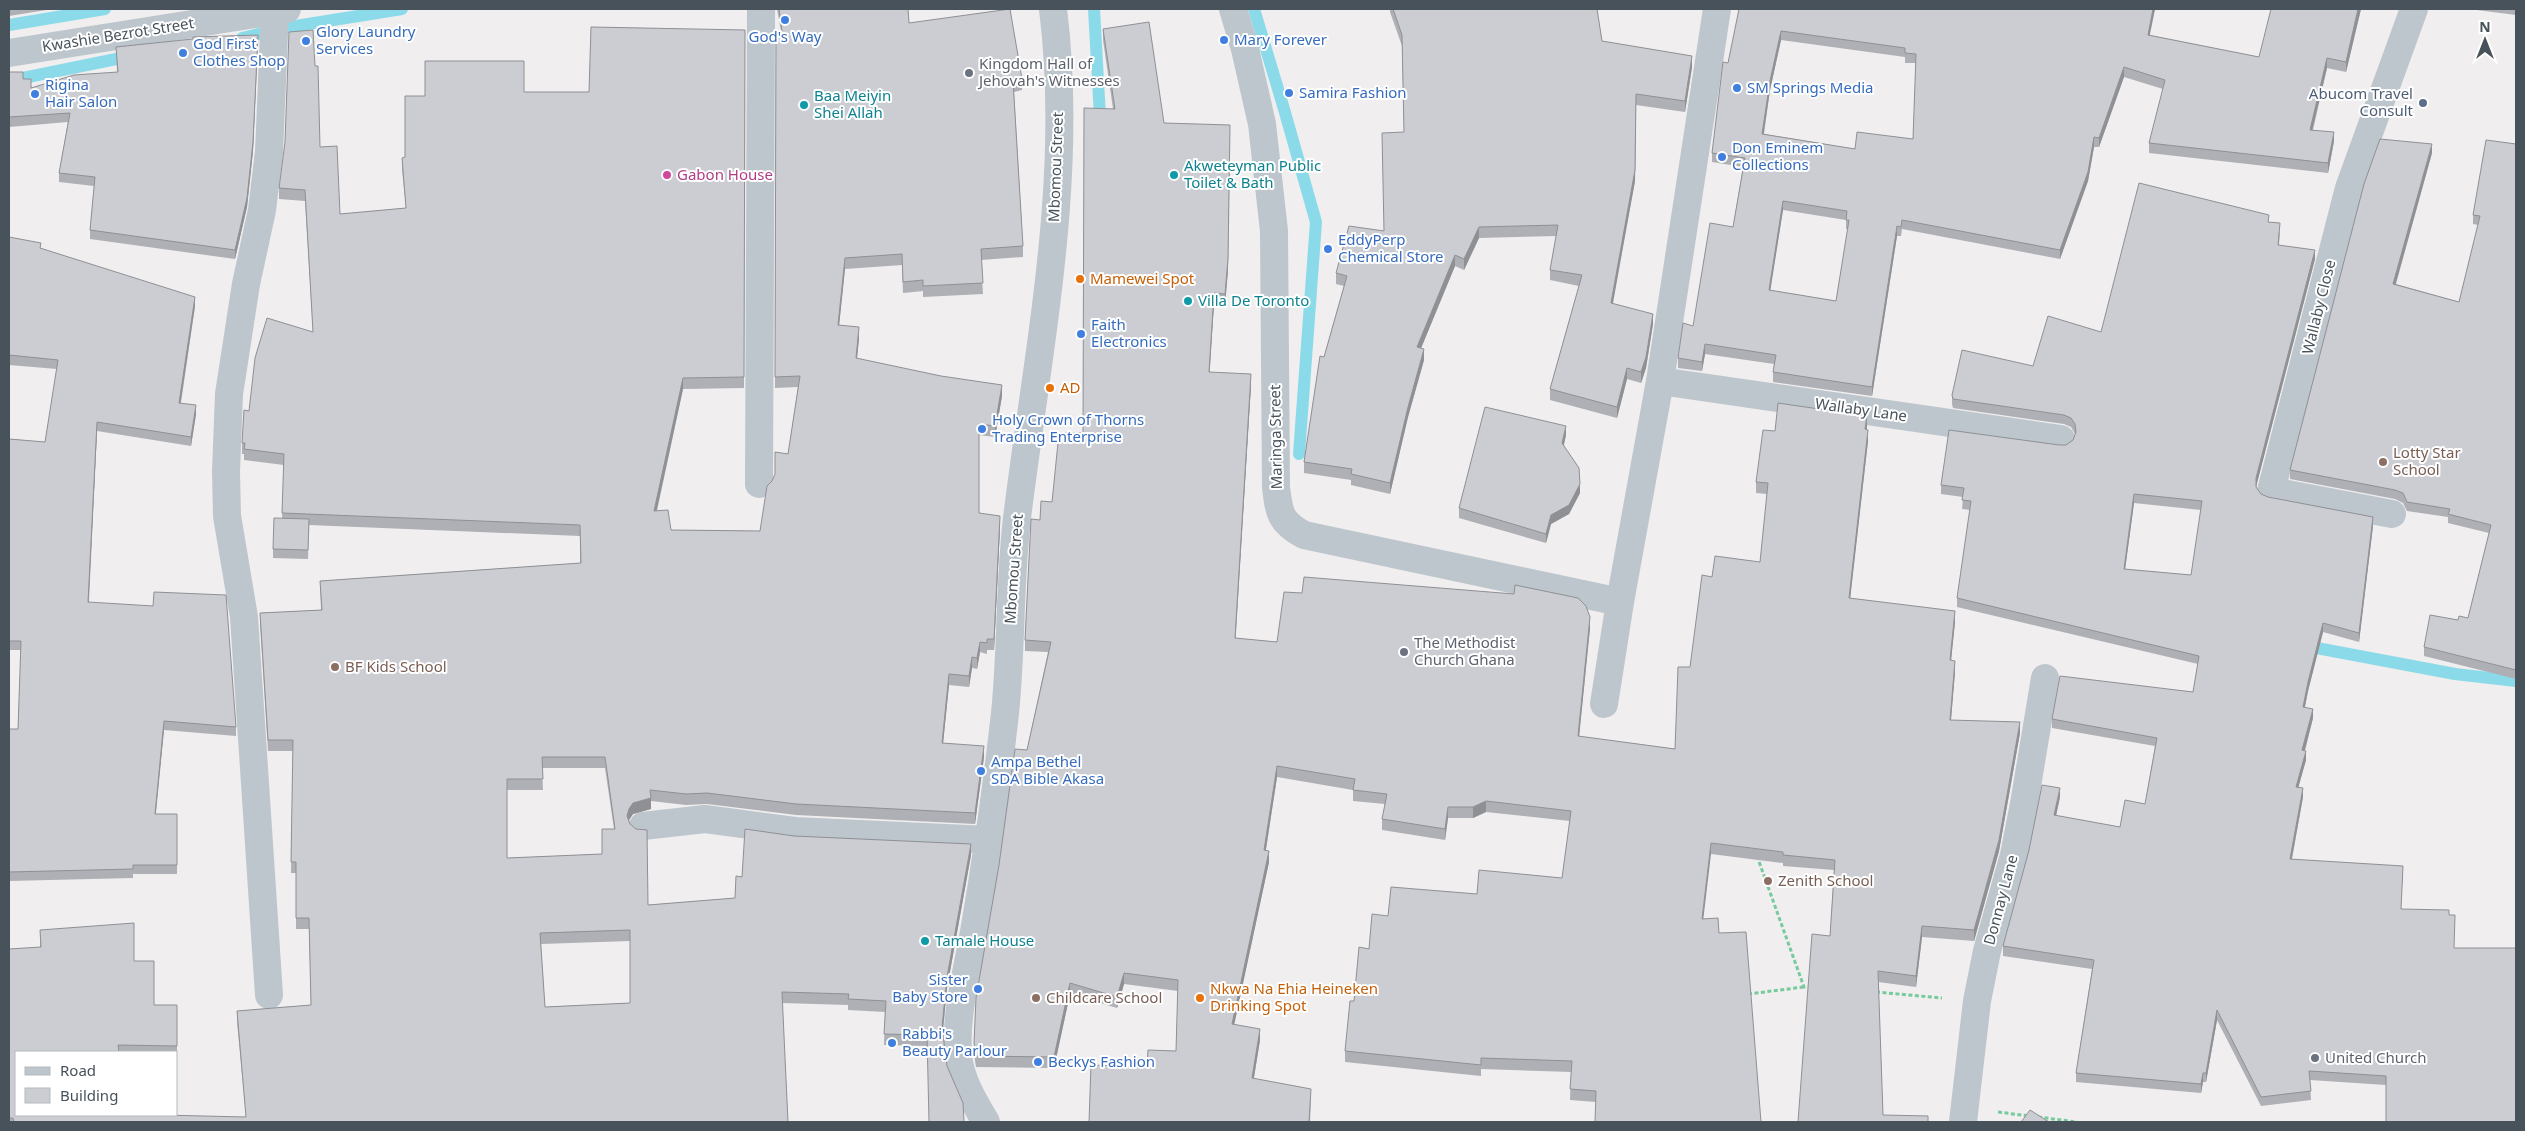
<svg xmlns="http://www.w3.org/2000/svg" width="2525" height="1131" font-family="'Noto Sans',sans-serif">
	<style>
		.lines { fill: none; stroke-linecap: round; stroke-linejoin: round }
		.stream { stroke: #8bdae9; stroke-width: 12 }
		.path { stroke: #76ca9c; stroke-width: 3; stroke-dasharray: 4 2.5; stroke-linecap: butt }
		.minor { stroke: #bdc6cd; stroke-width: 28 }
		.wall { fill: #afb0b5; fill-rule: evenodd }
		.shaded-wall { fill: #8e9094 }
		.building { fill: #cbcdd3; stroke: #8e9094; fill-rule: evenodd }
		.shop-dot { fill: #3f7fe0; stroke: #fff; stroke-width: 2 }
		.worship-dot { fill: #6b7280; stroke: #fff; stroke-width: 2 }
		.service-dot { fill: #5c6f8a; stroke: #fff; stroke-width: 2 }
		.culture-dot { fill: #0f9aa8; stroke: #fff; stroke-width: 2 }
		.hotel-dot { fill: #d1479c; stroke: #fff; stroke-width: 2 }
		.food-dot { fill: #e8710a; stroke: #fff; stroke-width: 2 }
		.education-dot { fill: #8d6e63; stroke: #fff; stroke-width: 2 }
		.labels { text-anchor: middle; stroke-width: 4; stroke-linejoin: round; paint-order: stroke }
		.shop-label { font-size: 15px; fill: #366cbe; stroke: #fff; text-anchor: start }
		.street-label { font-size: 15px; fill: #47525b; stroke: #fff }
		.worship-label { font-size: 15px; fill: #5b616d; stroke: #fff; text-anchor: start }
		.service-label { font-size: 15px; fill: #4e5e75; stroke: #fff; text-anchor: end }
		.culture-label { font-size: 15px; fill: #0d838f; stroke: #fff; text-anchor: start }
		.hotel-label { font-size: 15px; fill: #b23c85; stroke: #fff; text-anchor: start }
		.food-label { font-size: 15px; fill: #c56008; stroke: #fff; text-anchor: start }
		.education-label { font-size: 15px; fill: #785e54; stroke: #fff; text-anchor: start }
	</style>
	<rect width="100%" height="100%" fill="#f0eeee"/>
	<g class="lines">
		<path class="stream" d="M1094 9 1100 117
			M1254 9 1284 109 1316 222 1299 454
			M9 25 105 9
			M242 38 283 28 402 9
			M9 79 23 78 131 56
			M2306 646 2455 674 2516 681"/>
		<path class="path" d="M1757 856 1804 987H1812
			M1876 992 1942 998
			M1748 994 1804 987
			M1998 1112 2029 1116
			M2038 1117 2077 1122"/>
		<path class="minor" d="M1233 9 1245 49 1262 124 1274 231 1276 487C1279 513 1280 522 1304 535L1620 602
			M9 53 287 9
			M1660 381 2061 439
			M759 484 761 9
			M2392 514 2271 491 2349 188 2414 9
			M1604 704 1620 602 1660 381 1717 9
			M643 826 705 819 795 831 989 840
			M269 995 244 617 227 516 226 471 229 394 246 284 262 210 269 152 275 10
			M986 1122C973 1100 961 1081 958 1055 955 1013 968 968 975 926 987 856 997 785 1005 713 1012 646 1009 577 1018 510 1039 344 1074 176 1053 9
			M1963 1122 1977 1001 1987 951 2014 855 2024 804 2045 678"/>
	</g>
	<path class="wall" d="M9 9H53L9 16Z
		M777 9H908L909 23 1022 79V90L1014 92 1023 246V257L981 260 983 294 923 297V291L903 293 902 265 845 269 839 325 859 338 857 358 1002 396 995 437 979 435V513L1000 527 994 650H987V654L980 652 977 669 972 668 969 687 949 685 943 743 984 757 975 824 796 815 707 804 686 805 651 801V809L633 814 629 820 648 905 735 898 742 877 794 836 971 855 947 988 943 1032 947 1066 927 1046 884 1045 885 1012 848 1010V1005L782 1003 788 1122H9V949L40 947V930L134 961 154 1005H177V1057H176V1052H16V1115L246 1117 237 1022V1011L311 1005 309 929H296V873H291L293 751H268L260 624V613L321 610 320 581 580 563V536L309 525 308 559 273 558V549L282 518 284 465 244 460V454H242V443L249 411 313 332 305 201 279 199V188L320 147 340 214 406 208 402 169V158L405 157 425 96 524 92H589L745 30 744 388 683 389 657 511 671 530 760 531 772 481 788 454 798 387 775 388 776 31H781ZM542 768H605L614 829 602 854 507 858V790H543ZM630 941V1003L545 1007 541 944Z
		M1390 9H1597L1602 41 1692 67 1685 112 1636 105 1635 181 1612 303 1653 324 1646 368 1641 383 1627 379 1617 418 1550 400V389L1579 286 1550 280V270L1556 236 1479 238 1464 270 1455 266 1421 348 1424 360 1408 417 1390 494 1351 485V480L1304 473V462L1324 357 1344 286 1336 284V273L1384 231 1404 132 1402 46 1390 12Z
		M1739 9H2155L2149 35 2259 57 2361 9 2346 72 2327 68 2313 130 2334 141 2328 173 2149 153V143L2163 89 2124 77 2099 147H2094L2088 181 2060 259 1902 229 1901 236H1897L1872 396 1773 382V372L1774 364 1705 354 1702 371 1678 368V358L1693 326 1733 227 1743 167 1712 162V153ZM1781 40 1905 57V63H1916L1913 139 1855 149 1764 134 1770 90ZM1783 210 1846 220V229H1848L1836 301 1770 290Z
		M2469 9H2516V15Z
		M1103 29 1164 123 1228 270 1225 305 1214 304 1209 372 1251 385 1235 638 1277 642 1590 628 1579 737 1675 749 1690 667 1712 577 1760 562 1767 494 1756 493V482L1775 431 1867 427V430L1868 441 1850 598 1955 622 1951 660 1955 672 1951 720 2020 733 1999 851 1974 941 1922 937 1916 987 1878 982 1883 1115 1798 1122 1830 936 1834 870 1783 866V863L1711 854 1596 1102 1570 1100 1571 1072 1481 1069V1076L1345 1062V1051L1354 1001 1369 949 1388 916 1477 894 1562 878 1570 821 1486 812 1473 818H1448L1445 840 1382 830V819L1385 804 1353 801V790L1277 777 1266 850 1269 862 1234 1024 1260 1040 1254 1078 1311 1100 1147 1067 1176 1051 1178 991 1124 984 1117 1008 1070 994 1054 1068 976 1067 974 1054V1043L1027 750 1048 652 1025 651V640L1040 520 1052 502 1083 433 1113 109 1103 40Z
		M258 44 253 151 247 207 235 259 90 239V230L94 186 59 182V173L68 122 9 127V72L23 79 31 88 117 72 116 47Z
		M2516 144V679L2424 656V647L2458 620 2468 618 2489 533 2448 523V517L2407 511 2403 503 2395 499 2290 479V470L2432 153 2396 284 2459 302 2478 225 2473 224V215Z
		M2269 222 2280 233 2279 245 2315 259 2256 487 2261 494 2268 497 2373 526 2359 642 2323 632 2308 691 2305 707 2313 718 2305 751 2306 760 2298 787 2303 797 2292 859 2403 875 2386 1085 2310 1080 2311 1100 2261 1106 2217 1020 2206 1082H2203L2201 1093 2076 1082V1073L2092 969 2003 956V946L2060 797 2056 816 2120 827 2145 804 2155 746 2052 728V719L2193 692 2198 664 1957 607V598L1970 510 1962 509 1963 497 1941 494V485L2059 445H2066L2073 440 2075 434 2071 427 2064 424 1953 408 1952 404V395L2033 366 2101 332ZM2134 503 2201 510 2191 575 2125 569Z
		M9 237 41 248 195 306 181 403 196 414 191 446 97 431 89 602 236 727V736L164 730 155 814H177V874H133V878L9 881V729H18L21 650H9V439L45 442 57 369 9 365Z
		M1566 435 1564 445 1580 493 1569 514 1551 524 1546 543 1459 518V508Z"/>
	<path class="shaded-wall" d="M2153 9H2155L2148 44V35Z
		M2358 9H2361L2346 72V62Z
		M1781 31V40L1770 90 1762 144V134L1770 81Z
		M258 35 253 151 247 207 235 259V250Z
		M1692 56V67L1685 112V101Z
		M2327 58V68L2310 139V130Z
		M2124 67V77L2099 147V138Z
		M1636 94 1635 181 1611 314V303Z
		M2334 132V141L2328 173V163Z
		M1230 136 1228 270 1225 305V294Z
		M2094 137V147L2088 181 2060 259V250Z
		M2432 144V153L2393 293V284Z
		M1783 201V210L1769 299V290Z
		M1897 226V236L1872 396V387Z
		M1479 227V238L1464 270V259Z
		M2315 250V259L2256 487V478Z
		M1455 255V266L1417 358V347Z
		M845 258V269L838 336V325Z
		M1214 293V304L1209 383V372Z
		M195 297V306L179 412V403Z
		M1653 314V324L1646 368 1641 383V372Z
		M859 327V338L856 369V358Z
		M1705 344V354L1702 371V362Z
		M1424 349V360L1408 417 1390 494V483L1408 407Z
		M1627 368V379L1617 418V407Z
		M1251 374V385L1235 649V638Z
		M683 378V389L654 522V511Z
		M1002 385V396L995 437V426Z
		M196 405V414L191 446V437Z
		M1867 416V427L1865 440V429Z
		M97 422V431L88 611V602Z
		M1566 426V435L1562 452V443Z
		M1868 430V441L1849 609V598Z
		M1580 484V493L1569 514 1551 524 1546 543V534L1551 515Z
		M2134 494V503L2124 578V569Z
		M1000 516V527L994 650V639Z
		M2373 517V526L2359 642V633Z
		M1955 611V622L1950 671V660Z
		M1590 617V628L1578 747V736Z
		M2323 623V632L2308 691 2303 716V707L2308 682Z
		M980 642V652L977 669V658Z
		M972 657V668L969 687V676Z
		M1955 661V672L1950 731V720Z
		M949 674V685L942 754V743Z
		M2313 709V718L2302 760V750Z
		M164 721V730L155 823V814Z
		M2020 722V733L1999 851 1974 941V930Z
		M984 746V757L975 824V813Z
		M2306 751V760L2296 796V787Z
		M1277 766V777L1264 861V850Z
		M2060 788V797L2054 825V815Z
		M2303 788V797L2290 868V859Z
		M651 798V809L633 814 629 820 627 816 629 809 633 803Z
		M1486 801V812L1473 818V807Z
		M1448 807V818L1445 840V829Z
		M1711 843V854L1702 930V919Z
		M971 844V855L947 988 942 1038V1027L947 977Z
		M1269 851V862L1232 1035V1024Z
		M1922 926V937L1916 987V976Z
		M1124 973V984L1117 1008V997Z
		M1070 983V994L1054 1068V1057Z
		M2217 1010V1020L2206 1082V1073Z
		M1260 1029V1040L1252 1089V1078Z
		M2203 1073V1082L2201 1093V1084Z
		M1311 1089 1310 1122H1309Z"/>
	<path class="building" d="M779 9H908L909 23 1010 9 1022 79 1013 81 1023 246 981 249 983 283 923 286V280L903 282 902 254 845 258 838 325 859 327 856 358 941 376 1002 385 995 426 979 424V513L1000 516 994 639H987V643L980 642 977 658 972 657 969 676 949 674 942 743 984 746 975 813 796 804 707 793 686 794 650 790 651 798 633 803 629 809 627 816 630 824 636 829 647 830 648 905 735 898 736 876 742 877 745 829 794 836 971 844 947 977 942 1027 947 1066 963 1103 964 1122H929L927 1035 884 1034 886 1001 848 999 849 994 782 992 788 1122H14L13 1118H9V949L41 947 40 930 134 923V961H154V1005H177V1046L118 1045 119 1052H16V1115H161L246 1117 237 1011 311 1005 309 918H296V862H291L293 740H268L260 613 322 610 320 581 581 563 580 525 282 513 284 454 244 449 245 443H242L244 410 249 411 255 358 267 318 313 332 305 190 279 188 285 142 289 32 313 30 315 66H318L320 147 337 146 340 214 406 208 402 158 405 157V96H425V61H524V92H589L591 27 745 30 744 377 683 378 654 511 668 510 671 530 760 531 767 486 772 481 775 474V452L788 454 800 376 775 377 776 31H782ZM542 757H605L615 829H602V854L507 858V779H543ZM630 930V1003L545 1007 540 933Z
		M1393 9H1597L1602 41 1692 56 1685 101 1636 94 1635 170 1611 303 1653 314 1646 357 1641 372 1627 368 1617 407 1550 389 1582 275 1550 270 1558 225 1479 227 1464 259 1455 255 1417 347 1424 349 1408 407 1390 483 1351 474 1352 469 1304 462 1320 356 1324 357 1347 276 1336 273 1349 226 1384 231 1382 133 1404 132 1402 35Z
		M1739 9H2153L2148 35 2259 57 2271 9H2358L2346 62 2327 58 2310 130 2334 132 2328 163 2149 143 2165 80 2124 67 2099 138 2094 137 2088 172 2060 250 1902 220 1901 227 1897 226 1872 387 1773 372 1776 355 1705 344 1702 362 1678 358 1683 323 1693 326 1710 223 1733 227 1745 158 1712 153 1723 62 1728 63ZM1781 31 1905 48V53L1916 54 1913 139 1857 132 1855 149 1762 134 1770 81ZM1783 201 1847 211 1846 220H1849L1836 301 1769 290Z
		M1149 22 1164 123 1230 125 1228 259 1225 294 1214 293 1209 372 1251 374 1235 638 1277 642 1284 592 1302 593 1304 577 1514 594 1515 585 1578 598 1586 606 1590 617 1578 736 1675 749 1678 667H1690L1702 575 1712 577 1715 556 1760 562 1768 483 1756 482 1763 430 1775 431 1778 403 1867 416 1865 429 1868 430 1849 598 1955 611 1950 660 1955 661 1950 720 2020 722 1999 840 1974 930 1922 926 1916 976 1878 971 1883 1115 1928 1116V1122H1798L1812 934 1830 936 1835 860 1783 855V852L1711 843 1702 919 1718 918 1719 933 1746 932 1761 1122H1595L1596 1091 1570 1089 1572 1061 1481 1058V1065L1345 1051 1350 1001H1354L1359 947 1369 949 1372 914 1388 916 1391 887 1477 894 1479 870 1562 878 1571 811 1486 801 1473 807H1448L1445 829 1382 819 1387 794 1353 790 1355 779 1277 766 1264 850 1269 851 1232 1024 1260 1029 1252 1078 1311 1089 1309 1122H1089L1091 1065 1147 1067 1148 1050 1176 1051 1178 980 1124 973 1117 997 1070 983 1054 1057 976 1056 974 1043 976 998 999 865 1015 749 1027 750 1051 642 1025 640 1031 519 1040 520 1041 501 1052 502 1059 433H1083L1084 108 1115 109 1103 29Z
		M258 35 253 142 247 198 235 250 90 230 95 177 59 173 70 113 9 117V72H23V79H31V88L74 75 118 72 116 47 193 39V37Z
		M2380 139 2432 144 2393 284 2459 302 2480 216 2473 215 2486 140 2516 144V670L2424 647 2430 615 2458 620 2459 616 2468 618 2491 525 2448 514 2450 509 2407 502 2403 493 2395 490 2290 470 2364 184Z
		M2139 183 2269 215 2268 222 2280 223 2278 245 2315 250 2256 478V487L2261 494 2268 497 2373 517 2359 633 2323 623 2308 682 2303 707 2313 709 2302 750 2306 751 2296 787 2303 788 2290 859 2403 866 2401 909 2449 910V915H2455L2454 948H2516V1122H2386V1076L2309 1071 2311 1091 2261 1097 2217 1010 2206 1073H2203L2201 1084 2076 1073 2094 960 2003 946 2029 850 2042 785 2060 788 2054 815 2120 827 2125 800 2145 804 2157 738 2052 719 2060 676 2193 692 2199 656 1957 598 1971 501 1962 500 1964 488 1941 485 1949 430 2059 445H2066L2073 440 2076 432 2075 424 2071 418 2064 415 1953 399 1952 395 1962 350 2033 366 2048 316 2101 332ZM2134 494 2202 501 2191 575 2124 569Z
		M9 237 41 243 40 248 195 297 179 403 196 405 191 437 97 422 88 602 153 606 154 592 226 595 236 727 164 721 155 814H177V865H133V869L9 872V729H18L21 641H9V439L45 442 58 360 9 355Z
		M1485 407 1566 426 1562 443 1579 468 1580 484 1569 505 1551 515 1546 534 1459 508Z
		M274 518 309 519 308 550 273 549Z
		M2030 1110 2049 1122H2021Z"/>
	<g class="shop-dot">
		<circle cx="785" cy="20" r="5"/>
		<circle cx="1224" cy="40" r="5"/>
		<circle cx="306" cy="41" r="5"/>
		<circle cx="183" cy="53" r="5"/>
		<circle cx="1737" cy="88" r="5"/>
		<circle cx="1289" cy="93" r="5"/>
		<circle cx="35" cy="94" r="5"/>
		<circle cx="1722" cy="157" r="5"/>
		<circle cx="1328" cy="249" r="5"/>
		<circle cx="1081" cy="334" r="5"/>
		<circle cx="982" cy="429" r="5"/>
		<circle cx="981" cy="771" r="5"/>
		<circle cx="978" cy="989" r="5"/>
		<circle cx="892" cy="1043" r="5"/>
		<circle cx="1038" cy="1062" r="5"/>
	</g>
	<g class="worship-dot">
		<circle cx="969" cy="73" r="5"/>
		<circle cx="1404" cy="652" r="5"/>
		<circle cx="2315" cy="1058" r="5"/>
	</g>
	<circle class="service-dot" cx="2423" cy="103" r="5"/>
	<g class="culture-dot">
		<circle cx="804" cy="105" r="5"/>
		<circle cx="1174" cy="175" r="5"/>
		<circle cx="1188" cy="301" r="5"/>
		<circle cx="925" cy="941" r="5"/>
	</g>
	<circle class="hotel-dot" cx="667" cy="175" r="5"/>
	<g class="food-dot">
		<circle cx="1080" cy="279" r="5"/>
		<circle cx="1050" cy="388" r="5"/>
		<circle cx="1200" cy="998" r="5"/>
	</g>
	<g class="education-dot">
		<circle cx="2383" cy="462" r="5"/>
		<circle cx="335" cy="667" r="5"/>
		<circle cx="1768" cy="881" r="5"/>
		<circle cx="1036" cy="998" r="5"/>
	</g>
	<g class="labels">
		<g class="shop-label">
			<text x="316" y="37">Glory Laundry<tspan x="316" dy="17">Services</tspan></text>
			<text x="785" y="42" text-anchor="middle">God's Way</text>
			<text x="1234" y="45">Mary Forever</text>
			<text x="193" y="49">God First<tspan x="193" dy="17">Clothes Shop</tspan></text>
			<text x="45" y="90">Rigina<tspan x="45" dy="17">Hair Salon</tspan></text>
			<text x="1747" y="93">SM Springs Media</text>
			<text x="1299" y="98">Samira Fashion</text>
			<text x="1732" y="153">Don Eminem<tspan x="1732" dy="17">Collections</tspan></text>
			<text x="1338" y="245">EddyPerp<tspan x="1338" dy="17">Chemical Store</tspan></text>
			<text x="1091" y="330">Faith<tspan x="1091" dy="17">Electronics</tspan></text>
			<text x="992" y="425">Holy Crown of Thorns<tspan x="992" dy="17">Trading Enterprise</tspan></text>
			<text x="991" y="767">Ampa Bethel<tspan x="991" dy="17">SDA Bible Akasa</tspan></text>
			<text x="968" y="985" text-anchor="end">Sister<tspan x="968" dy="17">Baby Store</tspan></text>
			<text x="902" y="1039">Rabbi's<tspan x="902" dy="17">Beauty Parlour</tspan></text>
			<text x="1048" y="1067">Beckys Fashion</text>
		</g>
		<g class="street-label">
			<text transform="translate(118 35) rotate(-9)" y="5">Kwashie Bezrot Street</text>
			<text transform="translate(1056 167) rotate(-88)" y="5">Mbomou Street</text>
			<text transform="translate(2319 307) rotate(-76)" y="5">Wallaby Close</text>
			<text transform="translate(1861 410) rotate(8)" y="5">Wallaby Lane</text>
			<text transform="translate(1276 437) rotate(-91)" y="5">Maringa Street</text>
			<text transform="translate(1014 569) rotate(-86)" y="5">Mbomou Street</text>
			<text transform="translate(2001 900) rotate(-75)" y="5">Donnay Lane</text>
		</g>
		<g class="worship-label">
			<text x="979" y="69">Kingdom Hall of<tspan x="979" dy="17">Jehovah's Witnesses</tspan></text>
			<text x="1414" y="648">The Methodist<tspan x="1414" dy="17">Church Ghana</tspan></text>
			<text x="2325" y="1063">United Church</text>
		</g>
		<g class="service-label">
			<text x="2413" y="99">Abucom Travel<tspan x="2413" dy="17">Consult</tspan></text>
		</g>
		<g class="culture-label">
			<text x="814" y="101">Baa Meiyin<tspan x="814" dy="17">Shei Allah</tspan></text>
			<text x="1184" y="171">Akweteyman Public<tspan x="1184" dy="17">Toilet &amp; Bath</tspan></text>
			<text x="1198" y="306">Villa De Toronto</text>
			<text x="935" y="946">Tamale House</text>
		</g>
		<g class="hotel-label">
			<text x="677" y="180">Gabon House</text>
		</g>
		<g class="food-label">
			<text x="1090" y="284">Mamewei Spot</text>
			<text x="1060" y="393">AD</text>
			<text x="1210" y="994">Nkwa Na Ehia Heineken<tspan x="1210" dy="17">Drinking Spot</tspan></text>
		</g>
		<g class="education-label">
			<text x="2393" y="458">Lotty Star<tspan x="2393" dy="17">School</tspan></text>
			<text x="345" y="672">BF Kids School</text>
			<text x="1778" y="886">Zenith School</text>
			<text x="1046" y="1003">Childcare School</text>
		</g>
	</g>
	<rect width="2525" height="1131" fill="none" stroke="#47525b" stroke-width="20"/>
	<rect x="15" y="1051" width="162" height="65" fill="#ffffff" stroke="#b5babd"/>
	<rect x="25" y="1067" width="25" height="8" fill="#bdc6cd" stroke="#b5babd"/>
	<text x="60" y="1076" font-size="15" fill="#47525b">Road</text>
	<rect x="25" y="1088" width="25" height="15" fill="#cbcdd3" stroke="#b5babd"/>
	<text x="60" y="1101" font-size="15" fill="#47525b">Building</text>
	<g transform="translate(2485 40)" stroke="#ffffff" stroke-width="4" paint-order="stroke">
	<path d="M0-4L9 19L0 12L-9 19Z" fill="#47525b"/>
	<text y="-8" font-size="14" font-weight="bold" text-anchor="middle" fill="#47525b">N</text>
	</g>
</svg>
